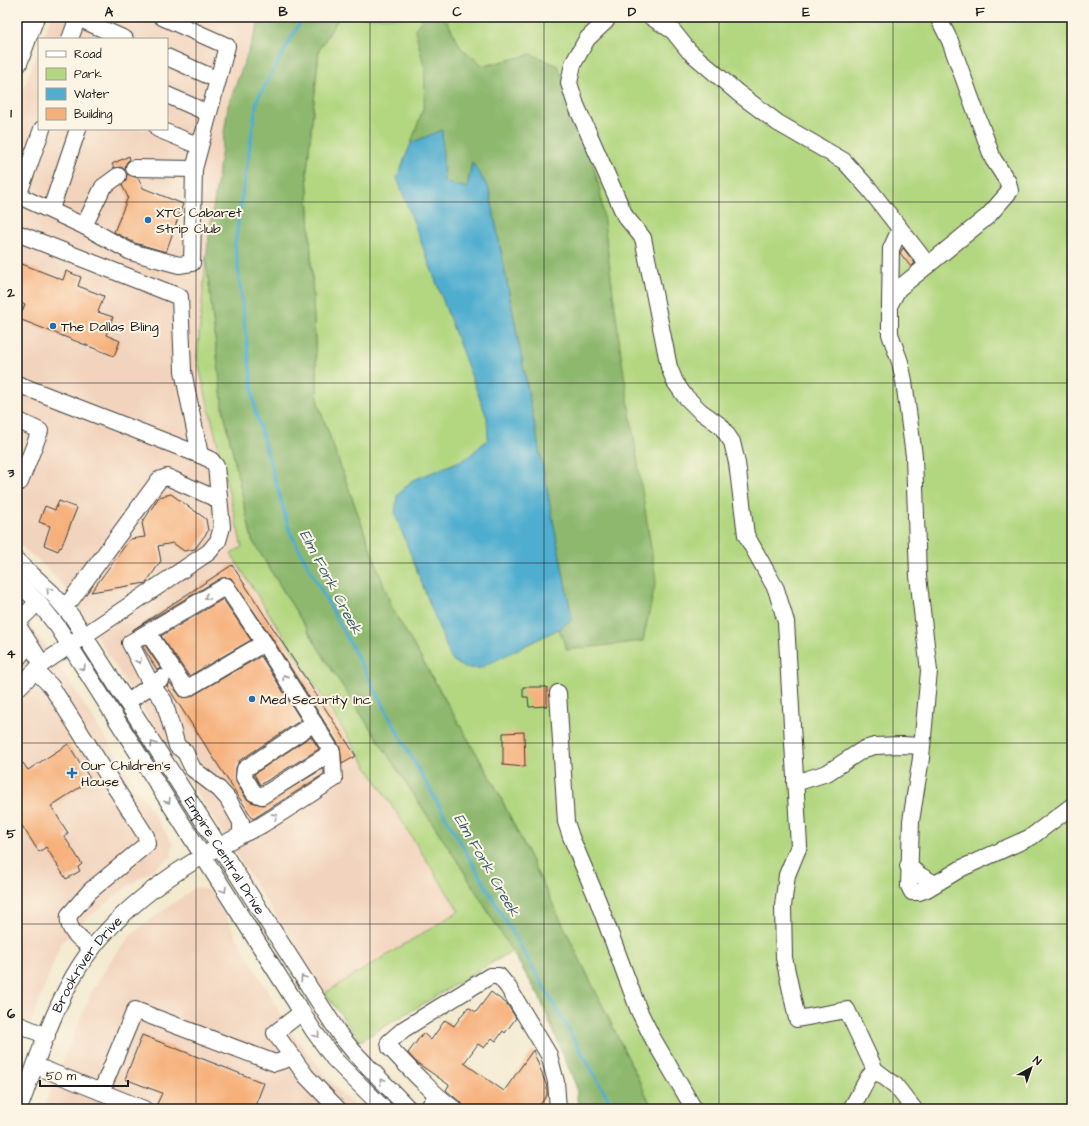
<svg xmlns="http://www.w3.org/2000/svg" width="1089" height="1126" font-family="'Architects Daughter',sans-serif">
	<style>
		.built { fill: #f2d4be }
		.green { fill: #b2d780; stroke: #677a4e }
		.forest { fill: #8db86e; stroke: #546a45 }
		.water { fill: #50adcf; stroke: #366476 }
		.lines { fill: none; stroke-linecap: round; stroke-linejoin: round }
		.stream { stroke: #50adcf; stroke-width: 3.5 }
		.building { fill: #f6b07c }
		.minor-casing { stroke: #3c3b37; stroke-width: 18 }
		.major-casing { stroke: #3c3b37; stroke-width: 22 }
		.minor { stroke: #fff; stroke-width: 16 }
		.major { stroke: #fff; stroke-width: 20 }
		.oneway { stroke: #999 }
		.grid { fill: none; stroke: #1c1c1c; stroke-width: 1; stroke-opacity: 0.55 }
		.poi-dot { fill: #1f6fb2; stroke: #fcf5e5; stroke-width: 1.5 }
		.labels { text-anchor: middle; stroke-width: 4; stroke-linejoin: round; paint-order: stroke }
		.poi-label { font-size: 14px; fill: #1c1c1c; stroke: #fcf5e5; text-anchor: start }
		.street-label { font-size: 14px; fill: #1c1c1c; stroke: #fcf5e5 }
		.water-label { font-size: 15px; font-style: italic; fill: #335d6d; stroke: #fcf5e5 }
		.neatline { fill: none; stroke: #1c1c1c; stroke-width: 1.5 }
		.grid-label { font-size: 13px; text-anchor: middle; font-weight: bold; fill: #1c1c1c }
	</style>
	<rect width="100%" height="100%" fill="#fcf5e5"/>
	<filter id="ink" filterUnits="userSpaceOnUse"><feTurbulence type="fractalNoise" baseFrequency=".025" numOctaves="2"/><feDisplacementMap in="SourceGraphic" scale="8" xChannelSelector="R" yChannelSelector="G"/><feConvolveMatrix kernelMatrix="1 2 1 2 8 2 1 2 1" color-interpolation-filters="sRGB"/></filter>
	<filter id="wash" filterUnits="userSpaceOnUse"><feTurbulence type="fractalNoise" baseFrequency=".012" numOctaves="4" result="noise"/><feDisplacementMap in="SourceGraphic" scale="16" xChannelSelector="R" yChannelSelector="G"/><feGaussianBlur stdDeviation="0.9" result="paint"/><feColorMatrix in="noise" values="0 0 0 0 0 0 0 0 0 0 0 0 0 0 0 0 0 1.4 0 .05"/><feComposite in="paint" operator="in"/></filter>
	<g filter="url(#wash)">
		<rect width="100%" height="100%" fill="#f3ead0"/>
		<path class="built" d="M51 17H261L228 106 206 258 197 358 242 547 232 554 460 911 325 993 64 586 38 560 17 543V107L39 48V129H167V39H43Z
			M17 605 48 651 17 680Z
			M58 664 173 844 171 857 125 888 83 922 61 943 17 1059V703Z
			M196 887 211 891 291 1033 331 1082 356 1109H43L92 991 114 956 135 931Z"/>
		<path class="green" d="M339 17H1072V1109H653L494 784 392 608 318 404 307 171 319 50Z
			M206 258 223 408 252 540 332 670 458 862 512 951 360 1041 325 993 459 911 231 554 242 547 197 358Z"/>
		<path class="forest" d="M261 17H339L319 50 307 171 318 404 392 608 494 784 653 1109H578L576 1086 539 996 458 862 332 670 252 540 223 408 206 258 228 106Z
			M424 17H439L447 21 461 48 484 66 532 54 558 66 587 143 600 190 621 355 656 580 643 641 567 650 559 629 572 619 489 189 472 163 467 188 444 182 411 143 424 106 425 70 415 29Z"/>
		<path class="water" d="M442 130 444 182 467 188 472 162 489 189 572 619 559 629 480 668H464L451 659 395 514 397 496 411 481 467 458 488 439 487 418 397 178 411 143Z"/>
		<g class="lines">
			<path class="stream" d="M303 17 257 100 235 243 255 410 290 532 409 753 609 1100 612 1109"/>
		</g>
		<g id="blocks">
			<path class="building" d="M129 156 130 159 126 163 125 170 121 167 114 168 112 164Z
				M127 174 138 178 143 188 183 204 166 252 135 243 114 232 128 197 122 185 126 180Z
				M903 248 915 263 911 267 900 253Z
				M17 262 63 280 66 271 81 277 78 286 104 296 98 312 113 317 106 335 120 341 114 356 19 319 25 304 17 301Z
				M171 494 206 519 208 531 195 549 184 551 173 543 158 546 161 561 146 583 91 592 130 539 145 537 142 523 159 497Z
				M59 501 77 508 61 548 60 547 58 551 44 545 50 526 39 522 45 506 55 510Z
				M232 565 356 756 342 764 340 747 272 638 231 578H221L131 631Z
				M223 599 251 640 189 676 161 636Z
				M145 645 161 669 157 670 143 647Z
				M261 656 301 720 239 761 236 768V782L246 798 251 802 263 805 324 768V774L253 819 167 686 170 683 181 697H190Z
				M523 687H547V706L529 707 528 697H523Z
				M524 732 525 767 503 765V733Z
				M311 736 319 749 260 785 254 774Z
				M68 744 91 780 51 806 68 833 64 836 82 864 78 867 80 871 66 879 46 847 39 852 17 818V767L23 763 28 770Z
				M491 992 507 1004 516 1018 505 1033 503 1031 496 1041 492 1038 484 1048 478 1044 464 1063 504 1091 533 1050 547 1087V1095L537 1109H468L446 1090 449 1085 416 1062 408 1053 423 1033 431 1040 445 1020 454 1026 468 1007 476 1012Z
				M142 1035 264 1083 254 1109H204L196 1106 195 1109H164L156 1106 162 1093 125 1079Z"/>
		</g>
	</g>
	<g filter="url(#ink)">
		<use href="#blocks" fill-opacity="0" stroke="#3c3b37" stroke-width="1"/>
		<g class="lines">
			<g class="minor-casing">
				<g id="minor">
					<path d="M605 17 606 21 587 39 573 64 569 83 576 105 625 216 643 238 669 367 675 382 684 395 700 411 721 426 732 442 737 463 746 535 776 589 786 622 799 846 787 875 783 906 784 958 797 1019 847 1010 875 1070 895 1085 914 1109"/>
					<path d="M651 17 673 31 689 51 738 93 778 123 844 161 870 190 928 265 988 216 1010 191 1008 182 993 159 950 41 938 17"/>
					<path d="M78 18 125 39"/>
					<path d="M70 39 78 17"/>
					<path d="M167 57 218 80"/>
					<path d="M167 95 208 113"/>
					<path d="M158 129 199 146"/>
					<path d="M134 168 194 169"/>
					<path d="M17 195 84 226 131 252 179 265 192 263 194 169 227 46 162 17"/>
					<path d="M18 196 42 129"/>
					<path d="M51 209 78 129"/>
					<path d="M84 226 103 187 118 176"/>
					<path d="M17 233 180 297 183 371 200 455 17 384"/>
					<path d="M928 265 898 289 890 304V334L900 362 904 381 914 456 918 576 929 671 921 758 911 821 909 886 912 892H919L927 889 962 868 1031 837 1072 806"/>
					<path d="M890 302 891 249 900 229"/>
					<path d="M17 420 40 431 20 482"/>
					<path id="s1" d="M17 561 52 593 73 618 340 1035 354 1052 409 1109"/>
					<path d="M17 582 38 602 58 627 313 1030 334 1059 384 1109"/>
					<path d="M64 606 71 600 159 480 167 477 219 500"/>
					<path d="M17 623 38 602"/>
					<path d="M17 624 42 664"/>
					<path d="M148 633 186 689 264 643"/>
					<path d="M17 659 29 644"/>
					<path d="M36 671 51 686 146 836 147 844 90 891 69 915C66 931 82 940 92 949"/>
					<path d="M17 689 42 664 209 552 218 541 222 527 216 466 211 460 200 455"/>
					<path d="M558 693 566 822 571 837 598 901 639 1011 652 1037 694 1109"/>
					<path d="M127 702 162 678"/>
					<path d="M314 723 245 769 244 777 254 793 262 796 332 752"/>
					<path d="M795 783 827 773 864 749 875 746 902 745 922 746"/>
					<path d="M908 866 921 876 935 884"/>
					<path d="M302 1012 275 1033 306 1076 338 1109"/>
					<path d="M17 1024 47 1036"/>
					<path d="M36 1066 144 1109"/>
					<path d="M101 1092 135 1010 275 1063 293 1057"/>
					<path id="s2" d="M19 1109C37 1062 52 1010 79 967 116 909 180 866 241 835 247 832 254 829 260 826 285 811 309 795 334 779L332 752 264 643 226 586 130 643 152 686 164 701 177 746 185 752 193 769 219 789 228 799 241 822V835"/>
					<path d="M428 1109 436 1096"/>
					<path d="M454 1109C430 1091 411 1070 390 1048L389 1042 404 1029 490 976H499L508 987 549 1055 556 1082 558 1109"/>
					<path d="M851 1109 868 1078 875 1070"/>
				</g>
			</g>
			<g class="major-casing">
				<path id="major" d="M17 63 34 17"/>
			</g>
			<use href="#minor" class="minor"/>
			<use href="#major" class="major"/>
		</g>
		<defs><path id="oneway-chevron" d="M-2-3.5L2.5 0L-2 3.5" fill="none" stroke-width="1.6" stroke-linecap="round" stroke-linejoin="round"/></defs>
		<g class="oneway">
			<use href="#oneway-chevron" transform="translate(49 590) rotate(-133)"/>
			<use href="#oneway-chevron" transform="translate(207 597) rotate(149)"/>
			<use href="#oneway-chevron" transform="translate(139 661) rotate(63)"/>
			<use href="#oneway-chevron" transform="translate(83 668) rotate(58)"/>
			<use href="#oneway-chevron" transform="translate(285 677) rotate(-122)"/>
			<use href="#oneway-chevron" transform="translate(153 744) rotate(-122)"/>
			<use href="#oneway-chevron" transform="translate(168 801) rotate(58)"/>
			<use href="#oneway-chevron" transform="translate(275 816) rotate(-32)"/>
			<use href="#oneway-chevron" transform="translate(224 890) rotate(58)"/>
			<use href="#oneway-chevron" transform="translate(303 978) rotate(-123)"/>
			<use href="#oneway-chevron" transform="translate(317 1035) rotate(54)"/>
			<use href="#oneway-chevron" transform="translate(382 1081) rotate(-134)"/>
		</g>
	</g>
	<path class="grid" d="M196 17V1109M370 17V1109M544 17V1109M719 17V1109M893 17V1109M17 202H1072M17 383H1072M17 563H1072M17 743H1072M17 924H1072"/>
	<g class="poi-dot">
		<circle cx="148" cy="220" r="4"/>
		<circle cx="53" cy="326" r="4"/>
		<circle cx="252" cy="699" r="4"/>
		<path d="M70 767h4v4h4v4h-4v4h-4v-4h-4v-4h4z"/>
	</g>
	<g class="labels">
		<g class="poi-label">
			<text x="156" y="217">XTC Cabaret<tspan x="156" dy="16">Strip Club</tspan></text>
			<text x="61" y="331">The Dallas Bling</text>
			<text x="260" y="704">Med Security Inc</text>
			<text x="81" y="770">Our Children's<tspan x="81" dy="16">House</tspan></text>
		</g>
		<g class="street-label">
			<text dy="5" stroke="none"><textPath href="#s1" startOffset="362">Empire Central Drive</textPath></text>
			<text dy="5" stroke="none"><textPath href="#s2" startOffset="161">Brookriver Drive</textPath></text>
		</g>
		<g class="water-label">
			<text transform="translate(331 582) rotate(62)" y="5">Elm Fork Creek</text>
			<text transform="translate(487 865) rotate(60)" y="5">Elm Fork Creek</text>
		</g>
	</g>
	<rect width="1089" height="1126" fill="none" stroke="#fcf5e5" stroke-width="44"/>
	<rect x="38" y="38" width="130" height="92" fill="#fcf5e5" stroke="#a29e95"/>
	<rect x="46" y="51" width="20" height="6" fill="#ffffff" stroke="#a29e95"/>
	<text x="74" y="58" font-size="12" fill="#1c1c1c">Road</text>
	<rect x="46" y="68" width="20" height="12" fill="#b2d780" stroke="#a29e95"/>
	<text x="74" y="78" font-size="12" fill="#1c1c1c">Park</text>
	<rect x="46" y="88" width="20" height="12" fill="#50adcf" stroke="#a29e95"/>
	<text x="74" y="98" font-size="12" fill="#1c1c1c">Water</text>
	<rect x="46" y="108" width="20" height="12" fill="#f6b07c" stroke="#a29e95"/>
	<text x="74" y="118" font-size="12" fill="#1c1c1c">Building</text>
	<g transform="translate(1031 1068) rotate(40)" stroke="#fcf5e5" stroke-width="3" paint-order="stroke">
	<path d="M0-3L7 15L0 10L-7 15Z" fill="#1c1c1c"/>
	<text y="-6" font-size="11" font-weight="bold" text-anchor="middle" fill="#1c1c1c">N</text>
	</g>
	<path d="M40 1080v6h88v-6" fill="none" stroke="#1c1c1c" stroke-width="2"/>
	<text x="46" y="1080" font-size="12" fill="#1c1c1c" stroke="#fcf5e5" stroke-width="3" paint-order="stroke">50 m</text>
	<rect x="22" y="22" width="1045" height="1082" class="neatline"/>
	<g class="grid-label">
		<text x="109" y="16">A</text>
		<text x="283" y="16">B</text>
		<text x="457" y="16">C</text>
		<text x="632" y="16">D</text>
		<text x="806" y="16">E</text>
		<text x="980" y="16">F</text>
		<text x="11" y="117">1</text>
		<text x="11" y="297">2</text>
		<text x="11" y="477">3</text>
		<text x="11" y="658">4</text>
		<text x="11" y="838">5</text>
		<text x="11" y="1018">6</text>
	</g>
</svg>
